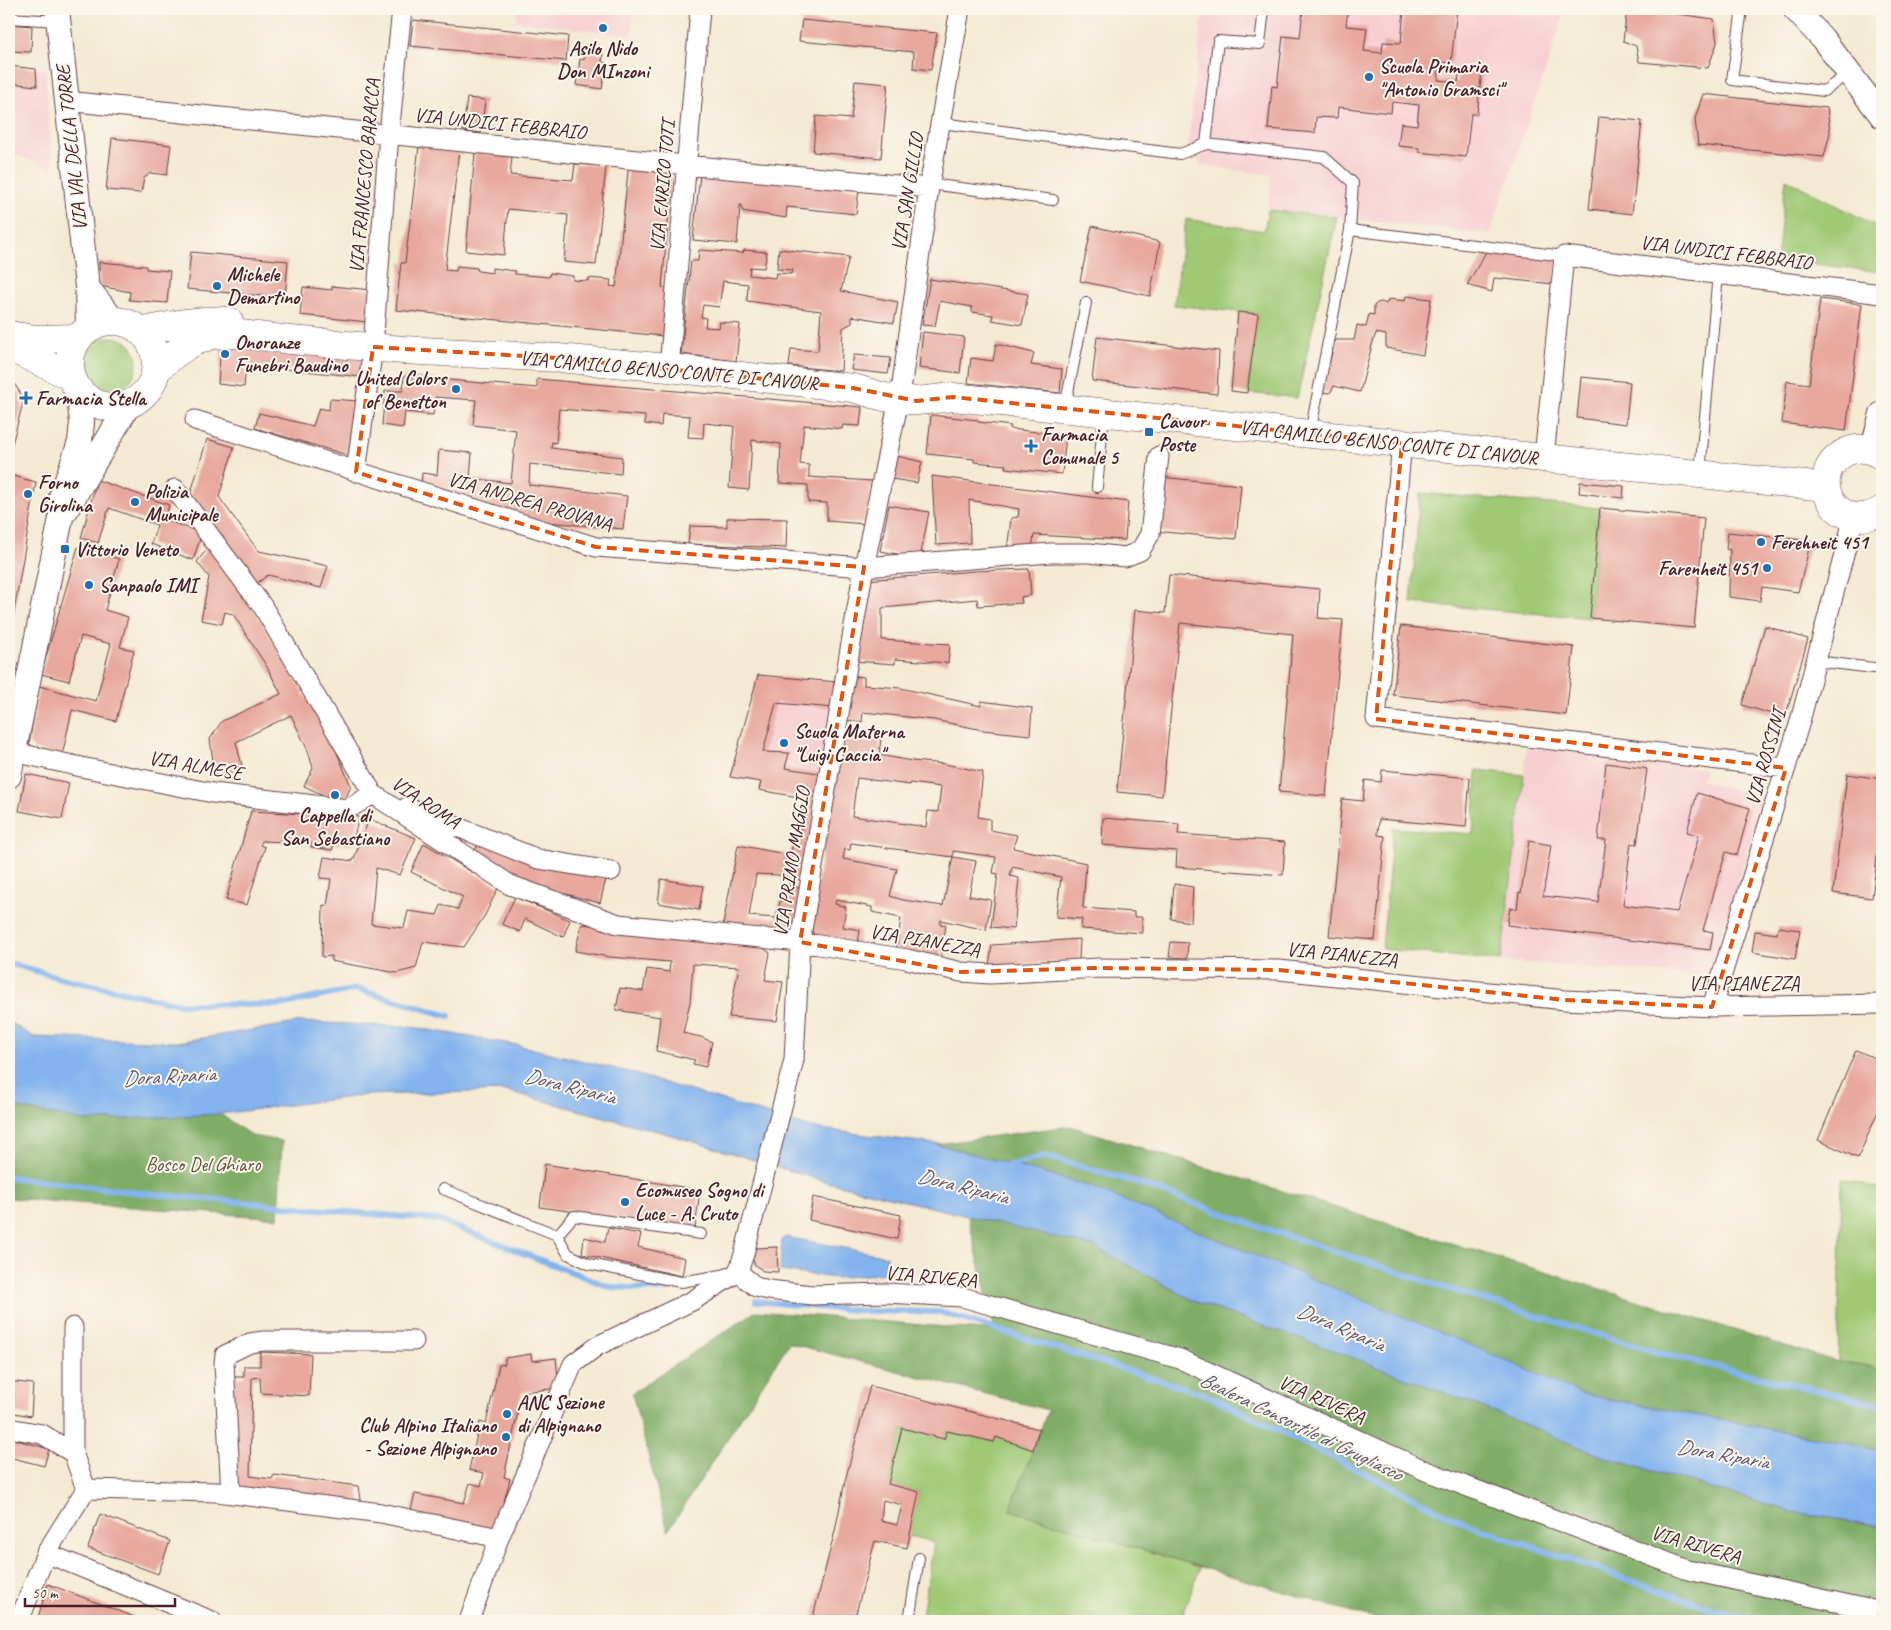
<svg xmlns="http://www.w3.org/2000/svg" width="1891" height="1630" font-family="Caveat,sans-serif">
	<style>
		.built { fill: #f7cfd3 }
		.green { fill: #9fc974; stroke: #747450 }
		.forest { fill: #7fad66; stroke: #646648 }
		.water { fill: #82b3ee; stroke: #66698c }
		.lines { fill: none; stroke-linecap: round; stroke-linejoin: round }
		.stream { stroke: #82b3ee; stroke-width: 6 }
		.building { fill: #e8a89e; fill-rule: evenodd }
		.service-casing { stroke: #643d44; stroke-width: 12 }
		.minor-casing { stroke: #643d44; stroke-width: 21 }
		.tertiary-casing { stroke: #643d44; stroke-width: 26 }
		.secondary-casing { stroke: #643d44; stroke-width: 29 }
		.service { stroke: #fff; stroke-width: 10 }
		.minor { stroke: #fff; stroke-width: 19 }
		.tertiary { stroke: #fff; stroke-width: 24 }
		.secondary { stroke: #fff; stroke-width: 28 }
		.marked { fill: none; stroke: #e0560e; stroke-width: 4; stroke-dasharray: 10 6; stroke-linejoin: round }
		.poi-dot { fill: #1f6fb2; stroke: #fbf7ec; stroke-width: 2 }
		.labels { text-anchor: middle; stroke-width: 4; stroke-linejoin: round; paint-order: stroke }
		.poi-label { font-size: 20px; font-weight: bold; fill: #4a1f2b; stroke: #fbf7ec; text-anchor: start }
		.street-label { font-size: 20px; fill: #4a1f2b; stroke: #fbf7ec }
		.park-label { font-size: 20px; fill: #645241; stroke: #fbf7ec }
		.water-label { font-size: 21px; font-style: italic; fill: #5e536f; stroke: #fbf7ec }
	</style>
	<rect width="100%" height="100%" fill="#fbf7ec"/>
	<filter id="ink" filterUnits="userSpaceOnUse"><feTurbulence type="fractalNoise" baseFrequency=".02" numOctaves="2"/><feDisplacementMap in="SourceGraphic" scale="10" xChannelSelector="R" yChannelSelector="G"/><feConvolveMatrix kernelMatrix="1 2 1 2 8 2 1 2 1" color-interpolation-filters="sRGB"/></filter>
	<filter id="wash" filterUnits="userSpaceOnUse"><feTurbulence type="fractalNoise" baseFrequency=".0096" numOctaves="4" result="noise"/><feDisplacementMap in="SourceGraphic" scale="20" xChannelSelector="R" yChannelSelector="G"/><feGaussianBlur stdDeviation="1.12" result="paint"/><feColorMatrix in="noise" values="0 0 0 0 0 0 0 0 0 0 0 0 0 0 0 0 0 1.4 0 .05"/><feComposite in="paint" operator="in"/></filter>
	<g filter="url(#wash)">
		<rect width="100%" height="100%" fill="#f4ead3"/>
		<path class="built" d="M517 9H634L631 35 516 21Z
			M1203 9H1566L1490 234 1268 210 1271 175 1199 165 1200 155 1188 145Z
			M9 66 46 69 52 169 9 152Z
			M758 675 837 682 825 774 778 793 759 790 761 781 730 777Z
			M1527 745 1705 769 1701 780 1763 798 1712 966 1699 976 1501 961Z"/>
		<path class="green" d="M1786 179 1882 229V272L1777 260Z
			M1268 210 1337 217 1297 398 1247 393 1258 314 1174 305 1186 219 1264 231Z
			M85 363a26 26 0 1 1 52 0a26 26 0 1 1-52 0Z
			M1420 493 1600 508 1590 618 1411 603Z
			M1477 770 1524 775 1501 961 1382 949 1393 828 1473 834Z
			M1842 1179 1882 1189V1369L1838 1362Z
			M902 1428 944 1439 947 1431 994 1442 996 1437 1033 1450 1010 1510 1200 1567 1181 1621H921L934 1542 909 1536 919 1492 888 1484Z"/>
		<path class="forest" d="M9 1106 85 1121 220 1114 252 1136 282 1141 278 1218 9 1198Z
			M1070 1126 1838 1362 1882 1369V1450L1582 1394 1089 1186 936 1144Z
			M968 1216 1095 1247 1196 1302 1354 1358 1482 1407 1604 1457 1793 1512 1882 1526V1621H1382L1010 1510 1048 1410 789 1343 668 1531 632 1393 756 1311 995 1331Z"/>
		<path class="water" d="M9 1022 34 1037 178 1042 302 1022 412 1027 517 1045 625 1071 813 1128 936 1144 1089 1186 1473 1346 1582 1394 1882 1450V1526L1793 1512 1604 1457 1482 1407 1354 1358 1196 1302 1095 1247 827 1182 668 1134 507 1091 366 1095 220 1114 85 1121 9 1106Z
			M786 1237 887 1256 885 1273 836 1278 780 1271 782 1239Z"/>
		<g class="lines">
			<path class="stream" d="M9 963 60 978 180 1004 279 1005 356 989 449 1016
				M1004 1167 1046 1156 1135 1182 1257 1226 1461 1293 1659 1353 1882 1406
				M9 1177 151 1194 438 1220 610 1287 667 1290
				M756 1301 863 1311 940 1312 1207 1395 1466 1524 1724 1613 1761 1621"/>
		</g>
		<g id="blocks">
			<path class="building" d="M1303 9H1348L1346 26 1367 28 1364 51 1382 53 1383 42 1401 43 1404 9H1457L1451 63 1440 62 1438 80 1458 82 1460 68 1482 70 1477 114H1471L1466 157 1419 152V148L1398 146 1401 123 1417 125 1419 105 1392 102 1391 113 1338 107 1337 118 1316 117 1315 133 1268 129 1272 86 1277 87 1283 36 1300 38Z
				M1627 9H1678L1677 14 1714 19 1717 43 1708 68 1639 62 1636 46 1623 41Z
				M413 20 568 36 566 61 410 46Z
				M802 20 937 33 931 70 913 68 914 52 799 41Z
				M9 24 32 26 31 52 9 51Z
				M585 51 603 54 602 62 606 63 602 89 576 85 580 59 584 60Z
				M9 66 36 69 37 86 9 83Z
				M855 81 888 84 881 158 813 152 816 116 851 119Z
				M1703 94 1827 108 1830 132 1824 157 1698 145 1695 119Z
				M467 98 485 100 481 133 463 131Z
				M1599 117 1642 121 1632 214 1589 209Z
				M112 138 171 145 167 175 150 173 144 178 141 193 106 190Z
				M419 146 459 150 445 270 456 271 457 266 477 268 478 271 492 273V268L515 271V274L549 277 550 273 573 276V280L588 281V278L611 280 610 286 616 287 629 162 673 167 662 287 667 288 663 336 396 310 401 263H405Z
				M475 153 512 157 510 175 573 180 575 164 606 166 596 265 564 262 568 215 508 209 504 255 466 251Z
				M700 174 859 189 856 214 787 207 786 218 742 211V205H740L737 244 693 240Z
				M1092 226 1160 242 1150 296 1080 281Z
				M779 249 849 257 841 291 898 302 894 323 852 316V323L843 328 841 371 789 366 791 349 818 351 821 311 747 301 748 284 723 281 719 307 703 305 701 317 706 318 705 327 719 328 720 322 740 324 736 361 681 354 691 261H698L699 250 743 253 744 250 767 252 764 268 750 267 749 275 775 278 776 273 791 274 793 270 777 269Z
				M191 252 288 261 285 298 187 289Z
				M1486 252 1557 258 1554 284 1494 278 1492 292 1467 285Z
				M99 262 146 266V269L170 271 167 303 129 300 130 292 100 286Z
				M930 279 1028 294 1022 325 992 320 993 315 972 312V307L940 301 935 326 922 325Z
				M332 286 371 290 368 322 300 315 303 287 332 290Z
				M1406 296 1431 299 1423 355 1386 348V335L1376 333 1372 345 1360 392 1334 386 1330 393 1322 392 1335 340H1354L1357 325 1366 327 1369 314 1374 315V306L1377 303 1382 302 1386 304 1389 299 1405 301Z
				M1820 299 1862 304 1846 431 1782 423 1787 381 1809 384Z
				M1238 312 1258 314 1247 393 1231 391Z
				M923 332 964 337 960 373 919 368Z
				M1097 337 1219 351 1217 394 1092 381Z
				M221 344 363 358 362 377 246 365 244 387 218 384Z
				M996 344 1034 353 1031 365 1062 369 1060 393 968 383 971 358 993 361Z
				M854 355 891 358 888 374 851 370Z
				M404 376 537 388V379L862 407 860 426 843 425 842 429 804 425 800 464 809 465V477L872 481 865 524 827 521V503L808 502V485L779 483 781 444 752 440 749 490 729 488 734 426 704 423 703 438 688 437 690 416 662 414 661 426 645 424V416L559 409 556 443 552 442 551 448 622 457 621 474 530 464 529 485 627 496 623 529 526 520 421 489 422 473 437 475 439 450 472 453 470 478 511 483 516 430 473 425 476 400 435 397 433 415 405 412 403 428 382 425 385 391H403Z
				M1581 377 1630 382 1626 424 1577 418Z
				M9 378 12 380 24 399 11 448 9 447Z
				M330 399 358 401 354 457 255 428 259 413 313 426 319 408 329 410Z
				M931 415 978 420V422L1011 426 1010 429 1066 435 1062 474 1005 468 1006 465 974 462V459L927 454Z
				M207 439 234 447 219 497 248 537 259 551 328 566 321 588 268 575 256 584 189 499Z
				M897 456 922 462 917 483 892 479Z
				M9 475 36 482 10 636H9Z
				M932 476 1128 502 1125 540 1034 535 1032 548 1007 551 1011 518 1018 517 1019 509 969 500 970 543 936 545Z
				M1160 477 1241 485 1236 539 1155 531Z
				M97 480 169 505 165 520 202 533 193 560 151 544 157 525 109 508 98 543 81 538Z
				M1580 482 1624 486 1623 498 1579 493Z
				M889 505 929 512 920 558 880 551Z
				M1600 508 1704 518 1694 628 1590 618Z
				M727 518 787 519 786 548 688 544 690 526 727 527Z
				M1728 532 1811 541 1798 592 1762 587 1760 601 1729 597 1730 550 1726 549Z
				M210 545 232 572 332 741 351 786 343 804 304 786 313 768 308 751 291 715 236 742 243 770 215 775 210 739 222 721 281 694 267 667 233 614 225 612 222 624 201 620 209 577 197 562Z
				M78 547 119 559 105 610 128 617 120 647 134 650 116 721 72 710 62 756 35 750 29 743 39 686 96 701 111 644 81 636 69 681 41 674Z
				M1029 569 1031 595 1021 597 1022 603 978 606 977 599 882 608V640L950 644 948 663 895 659V664L854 661 866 580 975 571Z
				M1169 575 1320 589 1318 618 1343 620 1326 796 1279 792 1293 634 1180 623 1162 796 1117 792 1135 610 1165 613Z
				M1401 626 1574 647 1566 715 1393 695Z
				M1765 626 1808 639 1785 718 1742 705Z
				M758 675 837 682 834 708 776 703 763 752 789 753 785 768 825 774 804 881 778 875 756 874 749 916 776 918 784 885 804 889 793 937 722 930 738 845 790 855 795 835 800 836 804 798 759 790 761 782 730 777Z
				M850 676 864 677V685L900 688 981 706V701L1032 708 1030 735 983 730 934 720 863 712 862 722 845 720Z
				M842 735 881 738 879 755 912 761 945 764 983 772 978 817 990 819V830L1017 835 1013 848 1086 863 1083 908 1134 912V917H1142V933L1081 929 1082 919 1056 917 1061 877 1012 867 1010 876 1019 878 1014 929 991 927 998 874 993 873 996 857 953 851V857L851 843 850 850 845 849 843 859 897 869 890 896 903 900 943 906 953 857 976 861 969 896 991 900 986 930 941 920 940 924 946 925 940 960 896 951 901 918 872 912V907L836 900 835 904 846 907 843 927 860 930 858 944 814 935 810 927ZM857 778 910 785V783L941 787 938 812 928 811 926 827 852 816Z
				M1606 763 1647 769 1637 844 1631 843 1623 905 1677 912 1699 835 1687 832 1697 793 1750 808 1737 855 1726 852 1703 930 1713 932 1710 950 1507 925 1510 908 1517 909 1519 892 1521 893 1529 841 1551 845 1543 896 1598 902 1606 840H1598Z
				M1382 770 1470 778 1466 827 1379 819 1378 835 1385 836 1375 940 1329 936 1342 799 1363 801 1365 780 1381 782Z
				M26 774 69 783 62 819 19 811Z
				M1847 774 1882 779V816L1872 898 1833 893Z
				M251 811 359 817 352 845 334 844 332 850 311 847V843L262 841 260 845 265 847 247 905 226 900Z
				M1103 818 1179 824 1178 834 1285 842 1283 875 1176 867 1177 851 1102 845Z
				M369 819 416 838 400 875 376 868 371 924 404 928 408 911 437 915 441 905 458 909 463 897 411 872 424 843 475 874 499 886 485 915 464 947 423 942 416 968 397 973 331 961 332 956 322 957 323 905 327 906 331 879 320 878 324 857 353 861Z
				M479 842 606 879 600 903 543 888 542 892 474 853Z
				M661 879 703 886 699 910 658 903Z
				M1174 884 1193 887 1191 922 1171 919Z
				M515 897 570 920 563 937 525 919 520 932 502 924Z
				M582 924 755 942 770 953 765 980 783 982 777 1021 729 1017 739 967 693 964 690 1002 683 1033 701 1037 712 1042 706 1067 693 1064 695 1060 656 1051 660 1017 616 1010 620 988 643 991 647 969 669 972 670 962 610 957 575 951Z
				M1778 927 1800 930 1795 959 1752 952 1755 931 1777 934Z
				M1080 939 1079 960 989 966 992 945Z
				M1171 942 1188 943 1187 958 1169 957Z
				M1856 1050 1882 1061V1102L1858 1158 1818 1140Z
				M545 1164 700 1190 695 1229 540 1207Z
				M813 1197 901 1215 897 1239 809 1220Z
				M608 1228 641 1234 638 1247 685 1258 682 1276 582 1254 584 1237 605 1242Z
				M777 1247 778 1272 763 1271 755 1265 752 1258 755 1248Z
				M260 1352 311 1354 309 1396 261 1393 260 1377 252 1378 250 1476 272 1479 274 1475 358 1486 361 1506 238 1489 229 1377H244V1366H260Z
				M531 1354 532 1361 556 1358 559 1388 522 1392 504 1477 510 1479 496 1533 410 1514 415 1494 464 1503 470 1483 481 1486 484 1473 469 1470 480 1422 486 1424 499 1365 505 1364V1358Z
				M9 1381 33 1384 31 1416 9 1412Z
				M870 1386 1039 1429 1033 1450 996 1437 994 1442 947 1431 944 1439 902 1428 888 1484 919 1492 907 1548 875 1541 854 1621H812L835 1531 845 1481ZM883 1500 902 1505 897 1525 881 1521Z
				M9 1438 49 1449 44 1466 9 1457Z
				M100 1514 170 1541 158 1574 88 1548Z
				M48 1584 145 1621H37Z"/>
		</g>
	</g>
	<g filter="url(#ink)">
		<use href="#blocks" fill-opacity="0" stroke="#643d44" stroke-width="1"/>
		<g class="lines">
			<g class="service-casing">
				<path id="service" d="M1264 9 1260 44 1218 41 1206 144 1324 157 1353 183 1350 230 1310 433
					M1742 9 1732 80 1824 91 1849 73
					M9 18 58 21
					M941 123 1180 154 1206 144
					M930 184 1053 200
					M1350 230 1564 256
					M1065 407 1086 303
					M1700 472 1718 274
					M1097 487 1104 414
					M1815 661 1882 669
					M443 1189 557 1235 568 1254 589 1264 681 1282 727 1274
					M557 1235 574 1216 701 1234
					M909 1621 919 1558"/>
			</g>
			<g class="minor-casing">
				<path id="minor" d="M66 101 686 165 929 188
					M669 368 700 9
					M902 383 929 188 960 9
					M195 420 596 547 864 567 1051 553H1089L1125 557 1140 551 1150 534 1159 456
					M1402 443 1376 719 1786 768
					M1544 458 1564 256 1882 294
					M356 472 373 347 389 134 402 9
					M175 489 263 607 373 794 510 885 618 924 800 942 907 959 961 972 990 974 1099 968 1279 970 1565 1000 1712 1007 1882 1004
					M9 751 86 768 213 793 348 809 373 794
					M407 807 538 859 611 871
					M1712 1007 1799 725 1854 517
					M738 1272 756 1287 769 1290 812 1295 885 1293 962 1297 1180 1359 1426 1471 1688 1570 1882 1612
					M738 1272 744 1254 794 1060 800 942 864 567 899 399
					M73 1327V1453L86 1489
					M9 1428 42 1434 73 1453
					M86 1489 217 1492 381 1513 499 1538
					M231 1494 224 1363 225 1355 250 1343 263 1341H414
					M46 1553 212 1621
					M19 1621 46 1553 86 1489
					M469 1621 499 1538 573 1364 597 1346 692 1301 738 1272"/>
			</g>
			<g class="tertiary-casing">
				<path id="tertiary" d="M57 9 87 287 88 329
					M1795 9 1822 38 1882 116
					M87 287 114 321
					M1872 451 1882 414
					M66 510 129 404
					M9 776 61 518V497L80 442 82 422 78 390"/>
			</g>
			<g class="secondary-casing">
				<path id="secondary" d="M70 364a43 43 0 1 1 86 0a43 43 0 1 1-86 0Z
					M141 332C171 325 198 319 229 321
					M9 335 37 339 78 338
					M9 347 72 377
					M155 371 176 353 191 343 212 335 241 334 291 340 403 350 558 358 669 368 853 388 884 397 917 401 953 397 1825 487
					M1882 456C1871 449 1858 446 1846 452 1802 475 1837 538 1882 510"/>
			</g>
			<use href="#service" class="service"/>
			<use href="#minor" class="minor"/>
			<use href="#tertiary" class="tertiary"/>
			<use href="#secondary" class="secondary"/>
		</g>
	</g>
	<path class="marked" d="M373 347 558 358 853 388 917 401 953 397 1402 443 1376 719 1786 768 1712 1007 1565 1000 1279 970 1099 968 961 972 800 942 864 567 596 547 356 472Z"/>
	<g class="poi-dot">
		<circle cx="603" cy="28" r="5"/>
		<circle cx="1369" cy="77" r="5"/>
		<circle cx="217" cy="286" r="5"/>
		<circle cx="225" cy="354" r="5"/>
		<circle cx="456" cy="389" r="5"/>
		<path d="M23.5 390.5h5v5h5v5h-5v5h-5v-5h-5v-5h5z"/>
		<rect x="1144" y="427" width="10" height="10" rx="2.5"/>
		<path d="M1028.5 438.5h5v5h5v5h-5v5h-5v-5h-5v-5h5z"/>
		<circle cx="28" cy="494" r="5"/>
		<circle cx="135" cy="502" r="5"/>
		<circle cx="1761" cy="542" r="5"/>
		<rect x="60" y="544" width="10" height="10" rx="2.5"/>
		<circle cx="1767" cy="568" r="5"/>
		<circle cx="89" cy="585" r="5"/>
		<circle cx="784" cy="743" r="5"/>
		<circle cx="335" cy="795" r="5"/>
		<circle cx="625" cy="1202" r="5"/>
		<circle cx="507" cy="1414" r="5"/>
		<circle cx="506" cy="1437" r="5"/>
	</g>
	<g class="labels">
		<g class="poi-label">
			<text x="603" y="55" text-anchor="middle">Asilo Nido<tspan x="603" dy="23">Don MInzoni</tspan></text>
			<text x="1379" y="73">Scuola Primaria<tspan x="1379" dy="23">"Antonio Gramsci"</tspan></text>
			<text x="227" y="281">Michele<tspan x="227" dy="23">Demartino</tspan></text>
			<text x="235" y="349">Onoranze<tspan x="235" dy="23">Funebri Baudino</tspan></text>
			<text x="446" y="385" text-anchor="end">United Colors<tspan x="446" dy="23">of Benetton</tspan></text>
			<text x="36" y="405">Farmacia Stella</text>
			<text x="1159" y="428">Cavour<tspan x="1159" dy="23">Poste</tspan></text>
			<text x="1041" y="441">Farmacia<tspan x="1041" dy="23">Comunale 5</tspan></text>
			<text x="38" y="489">Forno<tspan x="38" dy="23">Girolina</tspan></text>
			<text x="145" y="498">Polizia<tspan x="145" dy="23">Municipale</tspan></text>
			<text x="1771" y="549">Ferehneit 451</text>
			<text x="75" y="556">Vittorio Veneto</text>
			<text x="1757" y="575" text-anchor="end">Farenheit 451</text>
			<text x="99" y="592">Sanpaolo IMI</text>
			<text x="794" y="738">Scuola Materna<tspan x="794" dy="23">"Luigi Caccia"</tspan></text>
			<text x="335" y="822" text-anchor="middle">Cappella di<tspan x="335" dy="23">San Sebastiano</tspan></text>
			<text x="635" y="1197">Ecomuseo Sogno di<tspan x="635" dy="23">Luce - A. Cruto</tspan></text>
			<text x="517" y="1409">ANC Sezione<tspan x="517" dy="23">di Alpignano</tspan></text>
			<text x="496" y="1432" text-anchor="end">Club Alpino Italiano<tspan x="496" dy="23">- Sezione Alpignano</tspan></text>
		</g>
		<g class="street-label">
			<text transform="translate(500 123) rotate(6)" y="7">VIA UNDICI FEBBRAIO</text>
			<text transform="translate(71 148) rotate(-96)" y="7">VIA VAL DELLA TORRE</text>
			<text transform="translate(364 176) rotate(-85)" y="7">VIA FRANCESCO BARACCA</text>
			<text transform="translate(662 186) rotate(-85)" y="7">VIA ENRICO TOTI</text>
			<text transform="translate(907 192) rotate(-81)" y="7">VIA SAN GILLIO</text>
			<text transform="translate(1726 252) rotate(7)" y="7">VIA UNDICI FEBBRAIO</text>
			<text transform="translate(669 370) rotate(5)" y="7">VIA CAMILLO BENSO CONTE DI CAVOUR</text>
			<text transform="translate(1389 442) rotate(6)" y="7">VIA CAMILLO BENSO CONTE DI CAVOUR</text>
			<text transform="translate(530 501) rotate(16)" y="7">VIA ANDREA PROVANA</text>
			<text transform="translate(1765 757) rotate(-74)" y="7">VIA ROSSINI</text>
			<text transform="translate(196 765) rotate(10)" y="7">VIA ALMESE</text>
			<text transform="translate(426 802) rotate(34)" y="7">VIA ROMA</text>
			<text transform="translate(791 862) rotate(-81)" y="7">VIA PRIMO MAGGIO</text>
			<text transform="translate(925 940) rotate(10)" y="7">VIA PIANEZZA</text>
			<text transform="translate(1342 954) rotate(6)" y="7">VIA PIANEZZA</text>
			<text x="1744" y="990">VIA PIANEZZA</text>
			<text transform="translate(931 1276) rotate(5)" y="7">VIA RIVERA</text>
			<text transform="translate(1322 1399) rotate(24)" y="7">VIA RIVERA</text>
			<text transform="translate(1696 1544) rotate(16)" y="7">VIA RIVERA</text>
		</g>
		<g class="park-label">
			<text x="203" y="1171">Bosco Del Ghiaro</text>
		</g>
		<g class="water-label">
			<text transform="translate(169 1076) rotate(-3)" y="7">Dora Riparia</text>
			<text transform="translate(570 1086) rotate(14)" y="7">Dora Riparia</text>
			<text transform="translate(963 1186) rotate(14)" y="7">Dora Riparia</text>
			<text transform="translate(1341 1327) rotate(23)" y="7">Dora Riparia</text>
			<text transform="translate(1301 1426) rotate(26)" y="7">Bealera Consortile di Grugliasco</text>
			<text transform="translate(1723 1454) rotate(10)" y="7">Dora Riparia</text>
		</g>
	</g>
	<rect width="1891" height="1630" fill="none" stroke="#fbf7ec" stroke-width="30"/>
	<path d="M25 1598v8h150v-8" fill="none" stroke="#4a1f2b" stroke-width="2.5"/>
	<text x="32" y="1598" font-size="15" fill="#4a1f2b" stroke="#fbf7ec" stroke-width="4" paint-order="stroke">50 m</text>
</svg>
